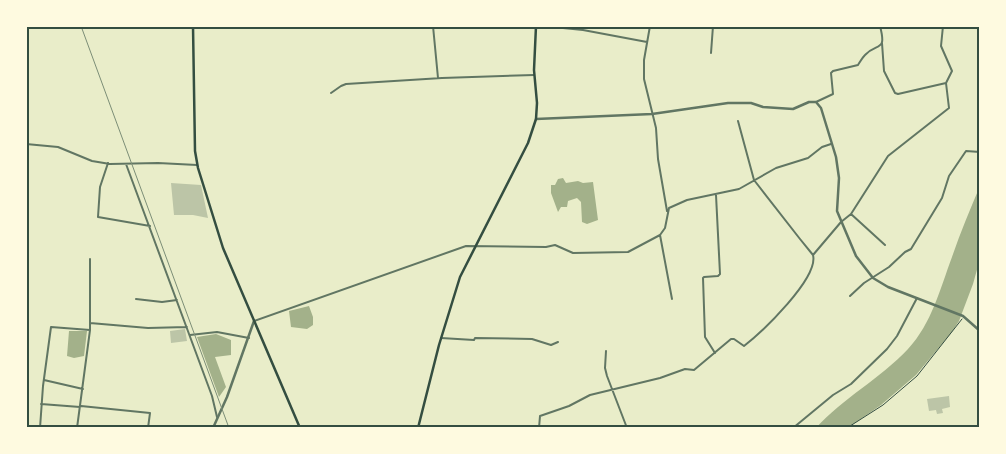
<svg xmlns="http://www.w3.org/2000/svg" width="1006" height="454" font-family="'Golos Text',sans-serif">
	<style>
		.water { fill: #a3b18a }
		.building { fill: #bcc5a7 }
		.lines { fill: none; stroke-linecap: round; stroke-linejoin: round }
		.path { stroke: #344e41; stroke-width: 1 }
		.minor { stroke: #617663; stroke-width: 2 }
		.tertiary { stroke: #617663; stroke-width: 2.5 }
		.secondary { stroke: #344e41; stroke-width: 2.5 }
		.rail { stroke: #7c8e77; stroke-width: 1 }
		.neatline { fill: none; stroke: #344e41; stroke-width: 2 }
	</style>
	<rect width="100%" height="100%" fill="#e9edc9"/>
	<path class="water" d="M563 178 566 183 578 181 583 183 593 182 598 220 587 224 582 222 581 202 577 198 568 201 567 207H561L558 212 551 193V185H555L558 179Z
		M980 186V259L973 284 959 321 952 332 916 375 881 405 852 425 841 428H816C843 398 880 379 908 349 932 323 940 289 952 257 960 233 970 210 980 186Z
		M309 306 313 317V325L307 329 291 327 289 311Z
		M69 331H87L84 356 74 358 67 356Z
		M216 334 231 340V355L215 357 226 387 219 397 197 337Z"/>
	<path class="building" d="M171 183 201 185 208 218 193 215H174Z
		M185 329 187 341 171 343 170 331Z
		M949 396 950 407 942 409 943 413 937 414 936 410 929 411 927 399Z"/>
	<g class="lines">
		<path class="path" d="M847 428 883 405 917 376 962 319"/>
		<path class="minor" d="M433 26 438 78
			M650 26 644 60V79L656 128 658 159 667 211
			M563 28 583 30 647 42
			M882 43 884 71 895 93 898 94 946 83
			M711 53 713 26
			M331 93 341 86 346 84 442 78 534 75
			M816 102 833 94 831 73 833 71 858 65C860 62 862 58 865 55 877 42 887 53 880 26
			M738 121 754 180 800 239 813 255
			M26 144 58 147 92 161 110 164 158 163 197 165
			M108 163 100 187 98 217 150 226
			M126 164 212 396 217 417
			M851 214 885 245
			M660 235 672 299
			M850 296 864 283 889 267 905 252 911 249 942 198 949 176 966 151 980 152
			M136 299 162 302 177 300
			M254 321 466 246 546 247 555 245 573 253 628 252 660 235 665 228 669 208 687 200 739 189 776 168 808 158 822 147 831 144
			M90 323 148 328 187 327
			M190 335 217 332 249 338
			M441 338 474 340 475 338 532 339 551 345 558 342
			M606 351 605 368 607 376 627 428
			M715 353 705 337 703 278 704 277 718 276 720 274 716 195
			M44 380 83 389
			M41 404 80 407
			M81 406 150 413
			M40 428 43 386 51 327 90 330
			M77 428 90 330V259
			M148 428 150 413
			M539 428 540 416 569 406 590 395 660 378 685 369 694 370 731 339H734L744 346C762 332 819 278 813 255L841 222 851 214 888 156 949 108 946 83 952 71 941 46 943 26
			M793 428 833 395 851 384 887 349 897 336 917 298"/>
		<path class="tertiary" d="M536 119 652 114 728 103H751L763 107 793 109 809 102H816L821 108 836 157 839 178 837 211 856 256 873 278 888 287 963 316 980 331
			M213 428 227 397 254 321"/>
		<path class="secondary" d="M193 26 195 151 198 168 223 248 300 428
			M418 428 439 345 460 277 528 143 536 119 537 103 534 70 536 26"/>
		<path class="rail" d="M81 26 229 428"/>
	</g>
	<rect width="1006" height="454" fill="none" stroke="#fefae0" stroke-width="55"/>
	<rect x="28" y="28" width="950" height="398" class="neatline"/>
</svg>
